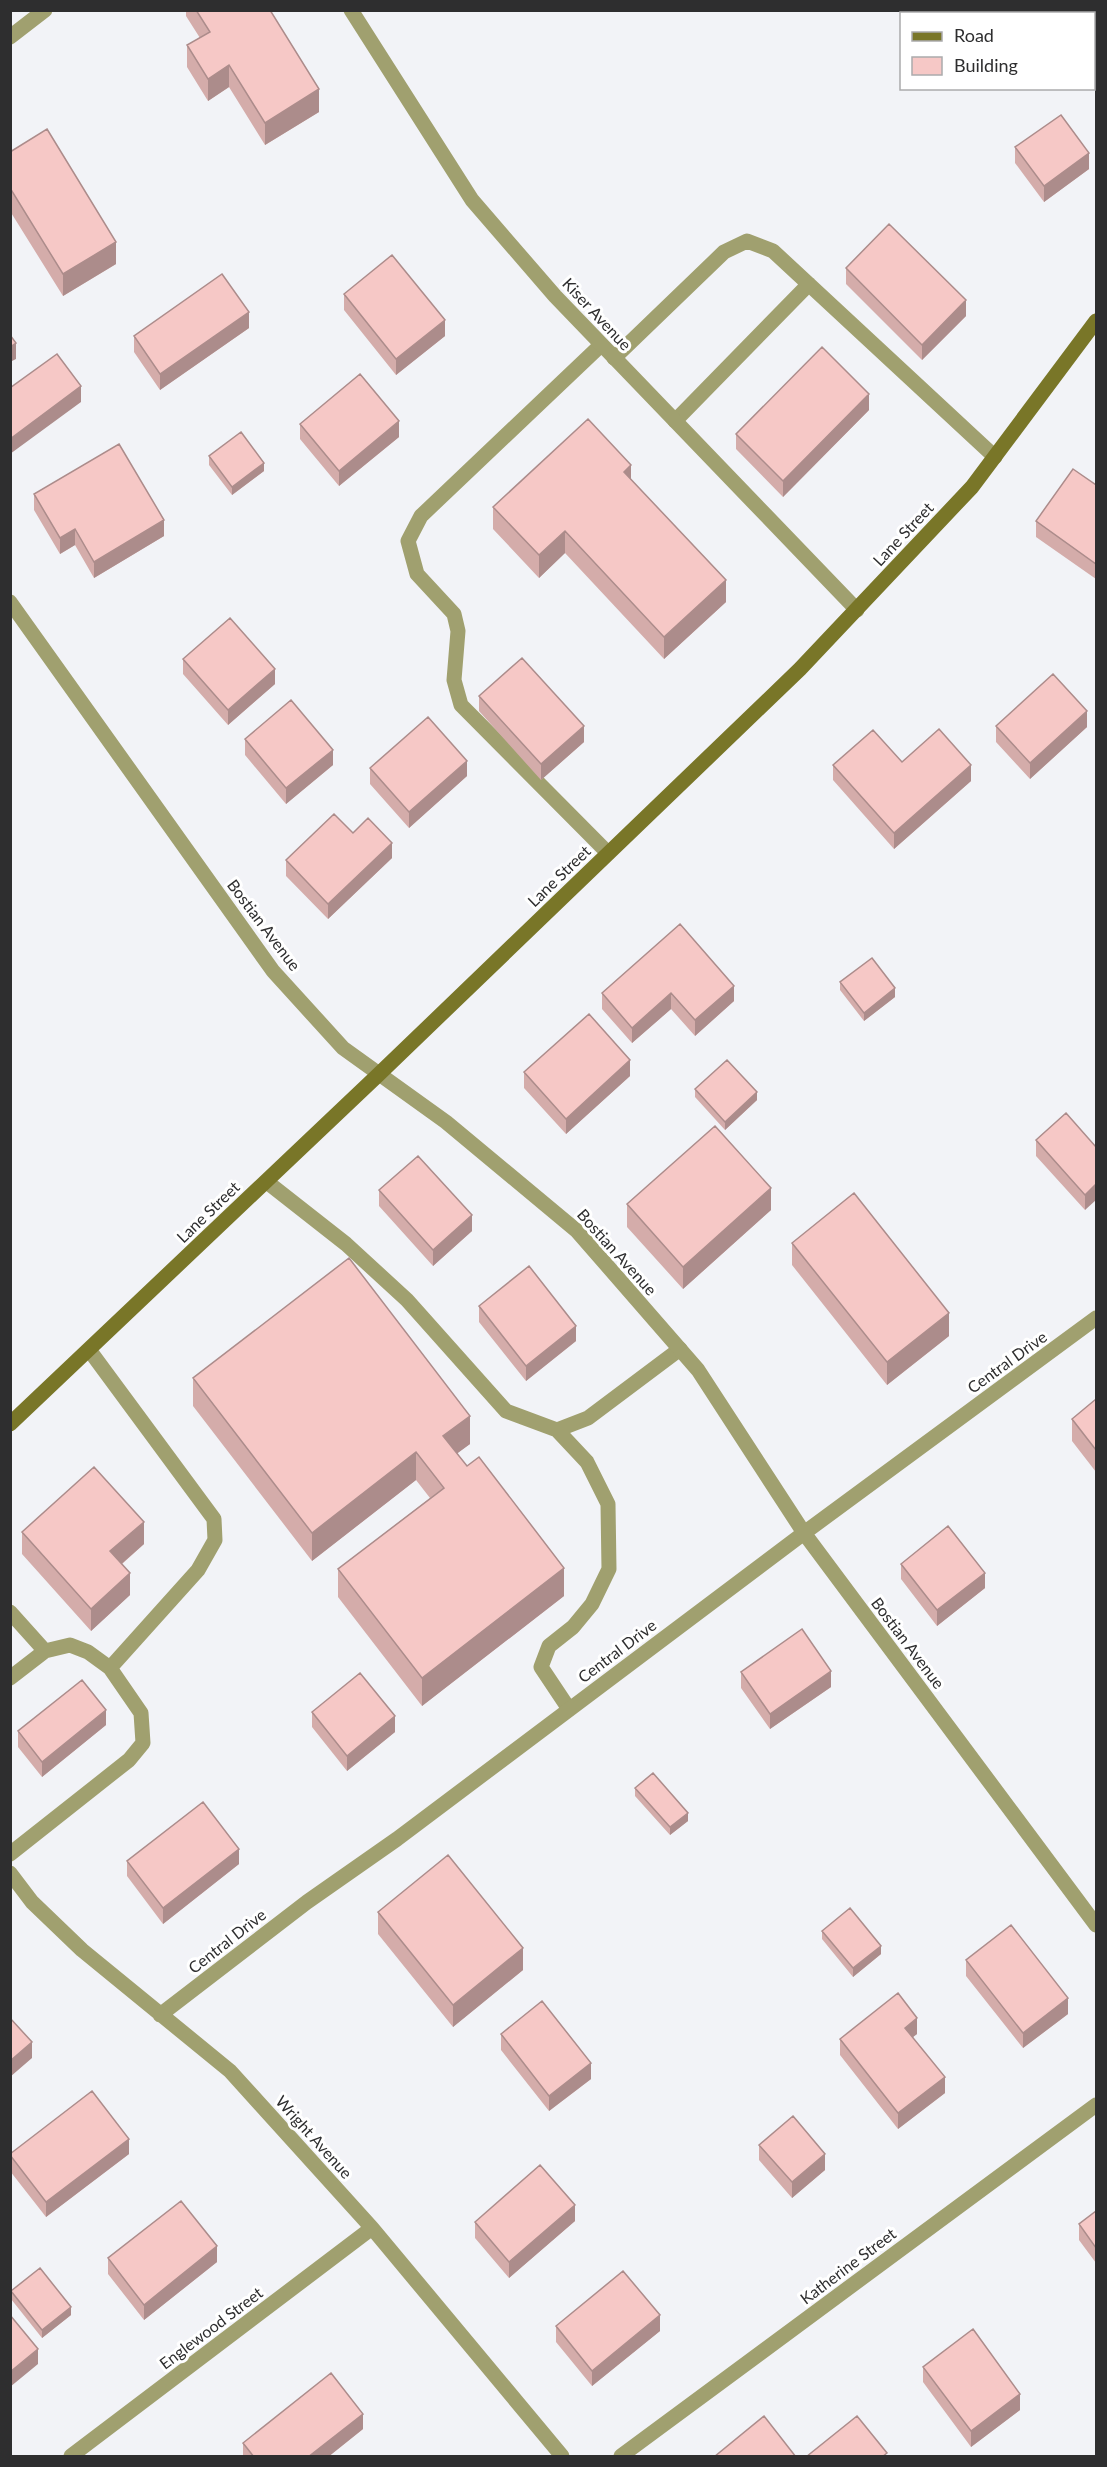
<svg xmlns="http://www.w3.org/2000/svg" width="1107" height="2467" font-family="Lato,sans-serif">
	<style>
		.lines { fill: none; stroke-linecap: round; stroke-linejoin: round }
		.lane { stroke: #a0a06f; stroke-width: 15 }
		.street { stroke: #a0a06f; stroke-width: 15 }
		.secondary { stroke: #797628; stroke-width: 15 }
		.wall { fill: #d4acaa }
		.shaded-wall { fill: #ac8c8b }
		.building { fill: #f6c8c6; stroke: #ac8c8b; stroke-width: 1.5 }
		.labels { text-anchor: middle; stroke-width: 6; stroke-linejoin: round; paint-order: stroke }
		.street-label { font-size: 16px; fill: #2e2e2f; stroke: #fff }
	</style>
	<rect width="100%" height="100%" fill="#f2f3f7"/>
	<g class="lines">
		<path class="lane" d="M601 345 421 516 408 541 417 574 454 614 458 631 454 680 461 705 608 853
			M614 358 724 252 747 241 773 251 995 457
			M675 421 809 284
			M267 1182 346 1244 407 1300 506 1411 557 1430 588 1418 680 1349
			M90 1351 214 1519 215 1540 198 1570 110 1668
			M557 1430 587 1462 608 1504 609 1569 592 1604 573 1627 549 1646 541 1667 569 1709
			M10 1612 45 1651
			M10 1678 45 1651 70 1645 88 1652 110 1668 141 1713 143 1743 129 1760 10 1854"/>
		<path class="street" d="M351 10 472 200 555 296 857 610
			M10 37 45 10
			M10 602 273 971 343 1048 446 1122 577 1231 698 1370 804 1533 1096 1925
			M10 1873 32 1902 82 1950 230 2071 372 2228 562 2456
			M160 2015 307 1902 397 1839 804 1533 1096 1318
			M71 2456 372 2228
			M621 2456 1096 2105"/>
		<path class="secondary" d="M10 1424 378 1075 800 669 972 487 1096 321"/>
	</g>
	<path class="wall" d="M186 10H270L319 112 265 145 229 87 208 101 187 67V45L200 38 186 16Z
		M1037 10H1096V46L1094 48V14H1037Z
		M1015 147 1089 169 1044 202 1015 163Z
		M10 152 116 264 63 296 10 211Z
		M846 268 966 316 922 360 846 284Z
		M344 294 445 336 396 375 344 310Z
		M249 328 160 390 134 352V336Z
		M869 410 783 497 736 449V434Z
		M300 424 399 437 339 486 300 439Z
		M209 456 264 471 232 495 209 465Z
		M631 479 726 602 664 659 565 553 539 578 493 529V507Z
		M1096 485V579L1036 537V521Z
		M34 494 164 536 94 578 75 545 60 554 34 510Z
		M183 659 275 684 228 725 183 674Z
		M479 696 584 742 541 780 479 711Z
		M996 726 1087 727 1030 779 996 742Z
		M245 739 333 765 286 804 245 755Z
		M902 762 971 781 894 849 833 780V765Z
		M370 768 467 776 409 828 370 784Z
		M353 833 392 858 328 919 286 876V860Z
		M680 924 734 1001 695 1036 671 1009 632 1043 602 1009V993Z
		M840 982 895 997 864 1021 840 990Z
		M524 1072 630 1076 566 1134 524 1088Z
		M695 1089 757 1100 725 1130 695 1097Z
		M1036 1140 1096 1147 1085 1210 1036 1156Z
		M379 1190 472 1231 433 1266 379 1206Z
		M627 1204 771 1210 683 1289 627 1227Z
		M792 1243 949 1336 887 1385 792 1265Z
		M479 1306 576 1341 526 1381 479 1322Z
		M193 1378 470 1444 457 1453 564 1596 422 1706 338 1597V1569L430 1498 416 1480 312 1561 193 1406Z
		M1096 1399V1472L1072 1441V1419Z
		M22 1532 144 1544 122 1564 130 1595 91 1631 22 1554Z
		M901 1564 985 1588 937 1626 901 1579Z
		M741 1672 831 1687 770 1729 741 1688Z
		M312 1712 395 1732 347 1771 312 1727Z
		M106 1725 42 1777 18 1747V1731Z
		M635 1788 688 1821 670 1835 635 1796Z
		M127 1861 239 1864 163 1924 127 1876Z
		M378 1912 523 1970 453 2027 378 1934Z
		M822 1931 881 1954 853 1977 822 1939Z
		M966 1960 1068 2014 1023 2048 966 1976Z
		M501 2034 591 2079 549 2111 501 2050Z
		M917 2034 913 2037 945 2093 898 2129 840 2055V2039Z
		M759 2145 825 2170 792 2198 759 2160Z
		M10 2154H129L46 2217 10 2171Z
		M1096 2211V2263L1079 2240V2224Z
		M575 2221 509 2278 475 2238V2222Z
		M108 2258 217 2262 144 2320 108 2274Z
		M11 2291 71 2315 42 2338 11 2299Z
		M556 2326 660 2331 592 2386 556 2342Z
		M923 2367 1020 2410 971 2447 923 2382Z
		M363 2429 328 2457H243V2443Z"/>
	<path class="shaded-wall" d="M1096 30V46L1094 48V33Z
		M229 65V87L208 101V79Z
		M319 89V112L265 145V123Z
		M1089 153V169L1044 202V186Z
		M116 242V264L63 296V274Z
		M966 300V316L922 360V345Z
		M249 312V328L160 390V374Z
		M445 320V336L396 375V359Z
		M16 343V359L10 362V347Z
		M81 386V402L10 454V439Z
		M869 394V410L783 497V481Z
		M399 421V437L339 486V471Z
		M264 463V471L232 495V487Z
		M631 465V487L624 472Z
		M164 520V536L94 578V562Z
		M75 529V545L60 554V538Z
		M565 531V553L539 578V555Z
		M726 580V602L664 659V637Z
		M275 669V684L228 725V710Z
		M1087 711V727L1030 779V763Z
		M584 726V742L541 780V764Z
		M333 750V765L286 804V788Z
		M467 761V776L409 828V812Z
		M971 765V781L894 849V833Z
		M392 843V858L328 919V904Z
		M734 986V1001L695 1036V1020Z
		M895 988V997L864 1021V1013Z
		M671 993V1009L632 1043V1028Z
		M630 1060V1076L566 1134V1119Z
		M757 1092V1100L725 1130V1122Z
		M1096 1184V1200L1085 1210V1195Z
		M771 1188V1210L683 1289V1267Z
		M472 1215V1231L433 1266V1250Z
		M949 1313V1336L887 1385V1362Z
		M576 1326V1341L526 1381V1366Z
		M470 1416V1444L443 1464V1436Z
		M416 1452V1480L312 1561V1533Z
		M144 1522V1544L110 1574V1551Z
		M564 1568V1596L422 1706V1678Z
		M130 1573V1595L91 1631V1609Z
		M985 1573V1588L937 1626V1610Z
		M831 1671V1687L770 1729V1714Z
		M106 1710V1725L42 1777V1762Z
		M395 1716V1732L347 1771V1756Z
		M688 1813V1821L670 1835V1827Z
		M239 1849V1864L163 1924V1908Z
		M881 1946V1954L853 1977V1968Z
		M523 1948V1970L453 2027V2005Z
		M1068 1998V2014L1023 2048V2033Z
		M917 2018V2034L905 2043V2028Z
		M32 2042V2058L10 2077V2061Z
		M591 2063V2079L549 2111V2096Z
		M945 2077V2093L898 2129V2113Z
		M129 2139V2154L46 2217V2202Z
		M825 2154V2170L792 2198V2182Z
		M575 2205V2221L509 2278V2262Z
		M217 2246V2262L144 2320V2305Z
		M71 2307V2315L42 2338V2330Z
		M660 2315V2331L592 2386V2371Z
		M38 2349V2364L10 2387V2372Z
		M1020 2394V2410L971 2447V2431Z
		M363 2414V2429L328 2457H308Z"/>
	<path class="building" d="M196 10H270L319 89 265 123 229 65 208 79 187 45 210 32Z
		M1043 10H1096V30L1094 33V14H1045Z
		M1061 115 1089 153 1044 186 1015 147Z
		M47 129 116 242 63 274 10 188V152Z
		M889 224 966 300 922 345 846 268Z
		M392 255 445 320 396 359 344 294Z
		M222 274 249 312 160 374 134 336Z
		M10 335 16 343 10 347Z
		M822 347 869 394 783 481 736 434Z
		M57 354 81 386 10 439V388Z
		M360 374 399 421 339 471 300 424Z
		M588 419 631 465 624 472 726 580 664 637 565 531 539 555 493 507Z
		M241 432 264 463 232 487 209 456Z
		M119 444 164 520 94 562 75 529 60 538 34 494Z
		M1073 469 1096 485V564L1036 521Z
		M230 618 275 669 228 710 183 659Z
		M522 658 584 726 541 764 479 696Z
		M1053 674 1087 711 1030 763 996 726Z
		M291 700 333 750 286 788 245 739Z
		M428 717 467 761 409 812 370 768Z
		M939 729 971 765 894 833 833 765 873 730 902 762Z
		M334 814 353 833 368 818 392 843 328 904 286 860Z
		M680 924 734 986 695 1020 671 993 632 1028 602 993Z
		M872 958 895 988 864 1013 840 982Z
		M589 1014 630 1060 566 1119 524 1072Z
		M727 1060 757 1092 725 1122 695 1089Z
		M1066 1113 1096 1147V1184L1085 1195 1036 1140Z
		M715 1126 771 1188 683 1267 627 1204Z
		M418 1156 472 1215 433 1250 379 1190Z
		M854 1193 949 1313 887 1362 792 1243Z
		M349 1258 470 1416 443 1436 467 1466 479 1457 564 1568 422 1678 338 1569 444 1488 416 1452 312 1533 193 1378Z
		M529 1266 576 1326 526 1366 479 1306Z
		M1096 1399V1450L1072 1419Z
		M94 1467 144 1522 110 1551 130 1573 91 1609 22 1532Z
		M948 1526 985 1573 937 1610 901 1564Z
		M802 1629 831 1671 770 1714 741 1672Z
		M360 1673 395 1716 347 1756 312 1712Z
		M82 1680 106 1710 42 1762 18 1731Z
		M653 1773 688 1813 670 1827 635 1788Z
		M203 1802 239 1849 163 1908 127 1861Z
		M448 1855 523 1948 453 2005 378 1912Z
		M850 1908 881 1946 853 1968 822 1931Z
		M1011 1925 1068 1998 1023 2033 966 1960Z
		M898 1993 917 2018 905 2028 945 2077 898 2113 840 2039Z
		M542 2001 591 2063 549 2096 501 2034Z
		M10 2018 32 2042 10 2061Z
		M92 2091 129 2139 46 2202 10 2155V2154Z
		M793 2116 825 2154 792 2182 759 2145Z
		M540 2165 575 2205 509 2262 475 2222Z
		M181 2201 217 2246 144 2305 108 2258Z
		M1096 2211V2248L1079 2224Z
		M40 2268 71 2307 42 2330 11 2291Z
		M623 2271 660 2315 592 2371 556 2326Z
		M10 2315 38 2349 10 2372Z
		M973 2329 1020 2394 971 2431 923 2367Z
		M331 2373 363 2414 308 2457H254L243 2443Z
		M764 2416 796 2457H714Z
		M857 2416 887 2453 882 2457H806Z"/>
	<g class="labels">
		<g class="street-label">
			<text transform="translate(597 314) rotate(47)" y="6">Kiser Avenue</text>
			<text transform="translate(903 534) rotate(-47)" y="6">Lane Street</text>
			<text transform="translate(559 876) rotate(-44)" y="6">Lane Street</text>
			<text transform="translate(264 925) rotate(53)" y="6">Bostian Avenue</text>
			<text transform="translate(208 1212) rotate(-44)" y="6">Lane Street</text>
			<text transform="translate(617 1252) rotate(48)" y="6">Bostian Avenue</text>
			<text transform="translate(1007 1362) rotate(-36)" y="6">Central Drive</text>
			<text transform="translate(908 1643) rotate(53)" y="6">Bostian Avenue</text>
			<text transform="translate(617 1651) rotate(-37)" y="6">Central Drive</text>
			<text transform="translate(227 1941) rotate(-38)" y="6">Central Drive</text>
			<text transform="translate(314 2137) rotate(48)" y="6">Wright Avenue</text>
			<text transform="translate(848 2266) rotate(-37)" y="6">Katherine Street</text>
			<text transform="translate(211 2328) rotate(-37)" y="6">Englewood Street</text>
		</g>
	</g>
	<rect width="1107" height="2467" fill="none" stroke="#2e2e2f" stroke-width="24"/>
	<rect x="900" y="12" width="195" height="78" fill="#ffffff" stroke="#ababac" stroke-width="1.5"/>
	<rect x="912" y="32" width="30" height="9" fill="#797628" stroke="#ababac" stroke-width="1.5"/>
	<text x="954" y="42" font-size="18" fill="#2e2e2f">Road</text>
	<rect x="912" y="57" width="30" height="18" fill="#f6c8c6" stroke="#ababac" stroke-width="1.5"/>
	<text x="954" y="72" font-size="18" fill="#2e2e2f">Building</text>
</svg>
